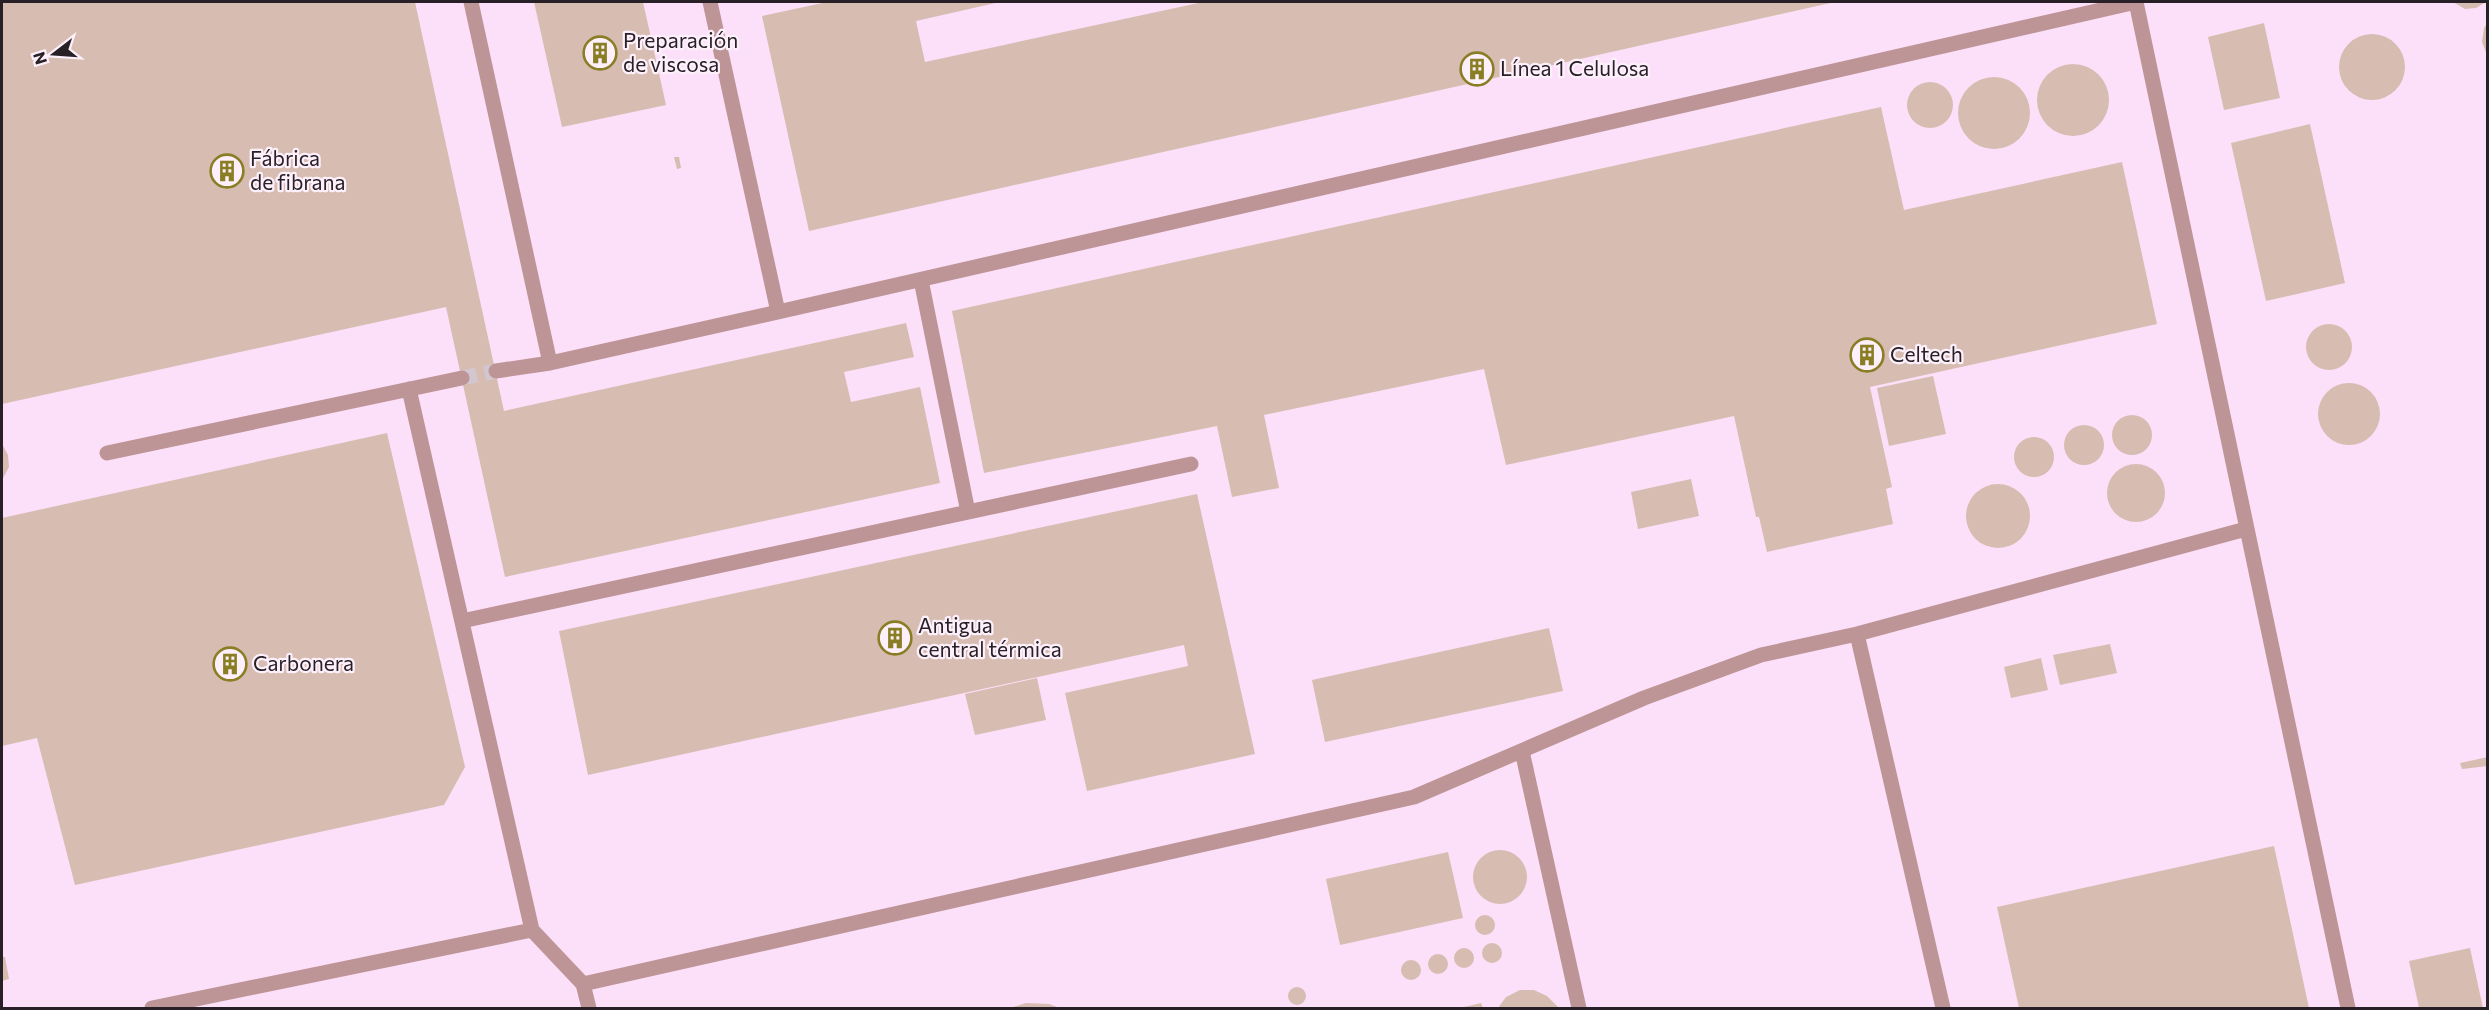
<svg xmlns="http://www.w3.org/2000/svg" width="2489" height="1010" font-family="Commissioner,sans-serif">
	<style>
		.built { fill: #fce0f9 }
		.building { fill: #d7bcb1 }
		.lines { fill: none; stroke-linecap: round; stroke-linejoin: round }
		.minor-tunnel { stroke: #d2c6d1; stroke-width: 15; stroke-dasharray: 15 8; stroke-linecap: butt }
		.minor { stroke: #be9597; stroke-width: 15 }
		.labels { text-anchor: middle; stroke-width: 4.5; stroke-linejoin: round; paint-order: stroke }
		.poi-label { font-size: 21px; fill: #282027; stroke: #fdf0fb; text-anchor: start }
	</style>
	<rect width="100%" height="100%" fill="#fdf0fb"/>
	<path class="built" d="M2 2H2487V1008H2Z"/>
	<path class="building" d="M2 2H415L504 411 906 323 914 357 844 372 851 402 920 387 940 483 505 577 446 307 2 404Z
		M534 2H643L666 105 562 127Z
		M827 2H1000L916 21 925 62 1203 2H1835L809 231 762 16Z
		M2453 2H2486L2476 8 2465 9Z
		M2488 22V55H2487L2482 42 2484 28Z
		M2264 23 2280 98 2224 110 2208 37Z
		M2339 67a33 33 0 1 1 66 0a33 33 0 1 1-66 0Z
		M2037 100a36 36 0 1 1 72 0a36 36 0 1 1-72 0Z
		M1958 113a36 36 0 1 1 72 0a36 36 0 1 1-72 0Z
		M1907 105a23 23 0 1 1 46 0a23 23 0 1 1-46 0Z
		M1881 107 1904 210 2122 162 2157 324 1870 387 1892 487 1886 489 1893 524 1767 552 1759 517H1756L1734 416 1506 465 1484 369 1264 415 1279 488 1232 497 1217 426 984 473 952 311Z
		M2310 124 2345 283 2266 301 2231 143Z
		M674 157H679L681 168 677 169Z
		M2306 347a23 23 0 1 1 46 0a23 23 0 1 1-46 0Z
		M1933 376 1946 434 1889 446 1877 388Z
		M2318 414a31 31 0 1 1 62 0a31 31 0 1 1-62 0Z
		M2112 435a20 20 0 1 1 40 0a20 20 0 1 1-40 0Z
		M2064 445a20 20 0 1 1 40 0a20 20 0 1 1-40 0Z
		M387 433 465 767 444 805 75 885 37 738 2 746V518Z
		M2014 457a20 20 0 1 1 40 0a20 20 0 1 1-40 0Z
		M2 444 8 455 9 467 2 480Z
		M2107 493a29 29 0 1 1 58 0a29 29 0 1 1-58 0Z
		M1691 479 1699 516 1638 529 1631 492Z
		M1966 516a32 32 0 1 1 64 0a32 32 0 1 1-64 0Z
		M1197 494 1255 754 1087 791 1065 693 1188 666 1184 645 588 775 559 631Z
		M1549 628 1563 691 1325 742 1312 680Z
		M2110 644 2117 673 2060 685 2053 655Z
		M2041 658 2048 690 2011 698 2004 667Z
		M1037 678 1046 720 975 735 965 694Z
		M2488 757V766L2462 769 2460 763Z
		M2274 846 2309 1008H2019L1997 907Z
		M1473 877a27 27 0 1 1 54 0a27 27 0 1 1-54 0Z
		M1448 852 1463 918 1340 945 1326 879Z
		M1475 925a10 10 0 1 1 20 0a10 10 0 1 1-20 0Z
		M1482 953a10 10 0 1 1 20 0a10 10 0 1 1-20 0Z
		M1454 958a10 10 0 1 1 20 0a10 10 0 1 1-20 0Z
		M2470 948 2483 1008H2419L2409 961Z
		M1428 964a10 10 0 1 1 20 0a10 10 0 1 1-20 0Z
		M2 957H5L9 979 2 981Z
		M1401 970a10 10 0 1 1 20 0a10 10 0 1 1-20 0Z
		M1288 996a9 9 0 1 1 18 0a9 9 0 1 1-18 0Z
		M1520 990H1534L1547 996 1559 1008H1498L1506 997Z
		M1026 1003 1049 1004 1060 1008H1010Z
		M1481 1003 1483 1008H1460Z"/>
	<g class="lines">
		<path class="minor-tunnel" d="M462 378 496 371"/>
		<path class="minor" d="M471 2 550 363 778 312 710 2
			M2136 2 2348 1008
			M921 280 968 512
			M778 312 2136 2
			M496 371 550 363
			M409 389 532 930
			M107 453 462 378
			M462 621 1191 464
			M1857 634 2246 529
			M1522 751 1579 1008
			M583 984 589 1008
			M152 1008 532 930 583 984 1414 797 1644 698 1761 655 1857 634 1943 1008"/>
	</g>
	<defs>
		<g id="building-ring" transform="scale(1.725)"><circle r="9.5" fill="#fdf0fb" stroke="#8a7e25" stroke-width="1.5"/><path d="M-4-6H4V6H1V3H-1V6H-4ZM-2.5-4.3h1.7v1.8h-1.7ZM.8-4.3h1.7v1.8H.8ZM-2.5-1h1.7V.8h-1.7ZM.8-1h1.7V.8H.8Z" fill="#8a7e25"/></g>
	</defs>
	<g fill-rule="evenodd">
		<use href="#building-ring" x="600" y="53"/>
		<use href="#building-ring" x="1477" y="69"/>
		<use href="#building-ring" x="227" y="171"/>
		<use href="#building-ring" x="1867" y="355"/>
		<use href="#building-ring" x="895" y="638"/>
		<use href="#building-ring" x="230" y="664"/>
	</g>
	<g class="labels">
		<g class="poi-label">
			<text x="623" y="48">Preparación<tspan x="623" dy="24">de viscosa</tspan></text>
			<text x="1500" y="76">Línea 1 Celulosa</text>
			<text x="250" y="166">Fábrica<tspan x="250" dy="24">de fibrana</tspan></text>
			<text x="1890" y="362">Celtech</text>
			<text x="918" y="633">Antigua<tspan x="918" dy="24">central térmica</tspan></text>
			<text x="253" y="671">Carbonera</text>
		</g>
	</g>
	<rect width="2489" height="1010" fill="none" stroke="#282027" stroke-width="6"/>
	<g transform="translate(54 54) rotate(253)" stroke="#fdf0fb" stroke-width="4.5" paint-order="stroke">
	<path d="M0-4.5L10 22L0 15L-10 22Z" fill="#282027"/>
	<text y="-9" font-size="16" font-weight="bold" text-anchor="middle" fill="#282027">N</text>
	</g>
</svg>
